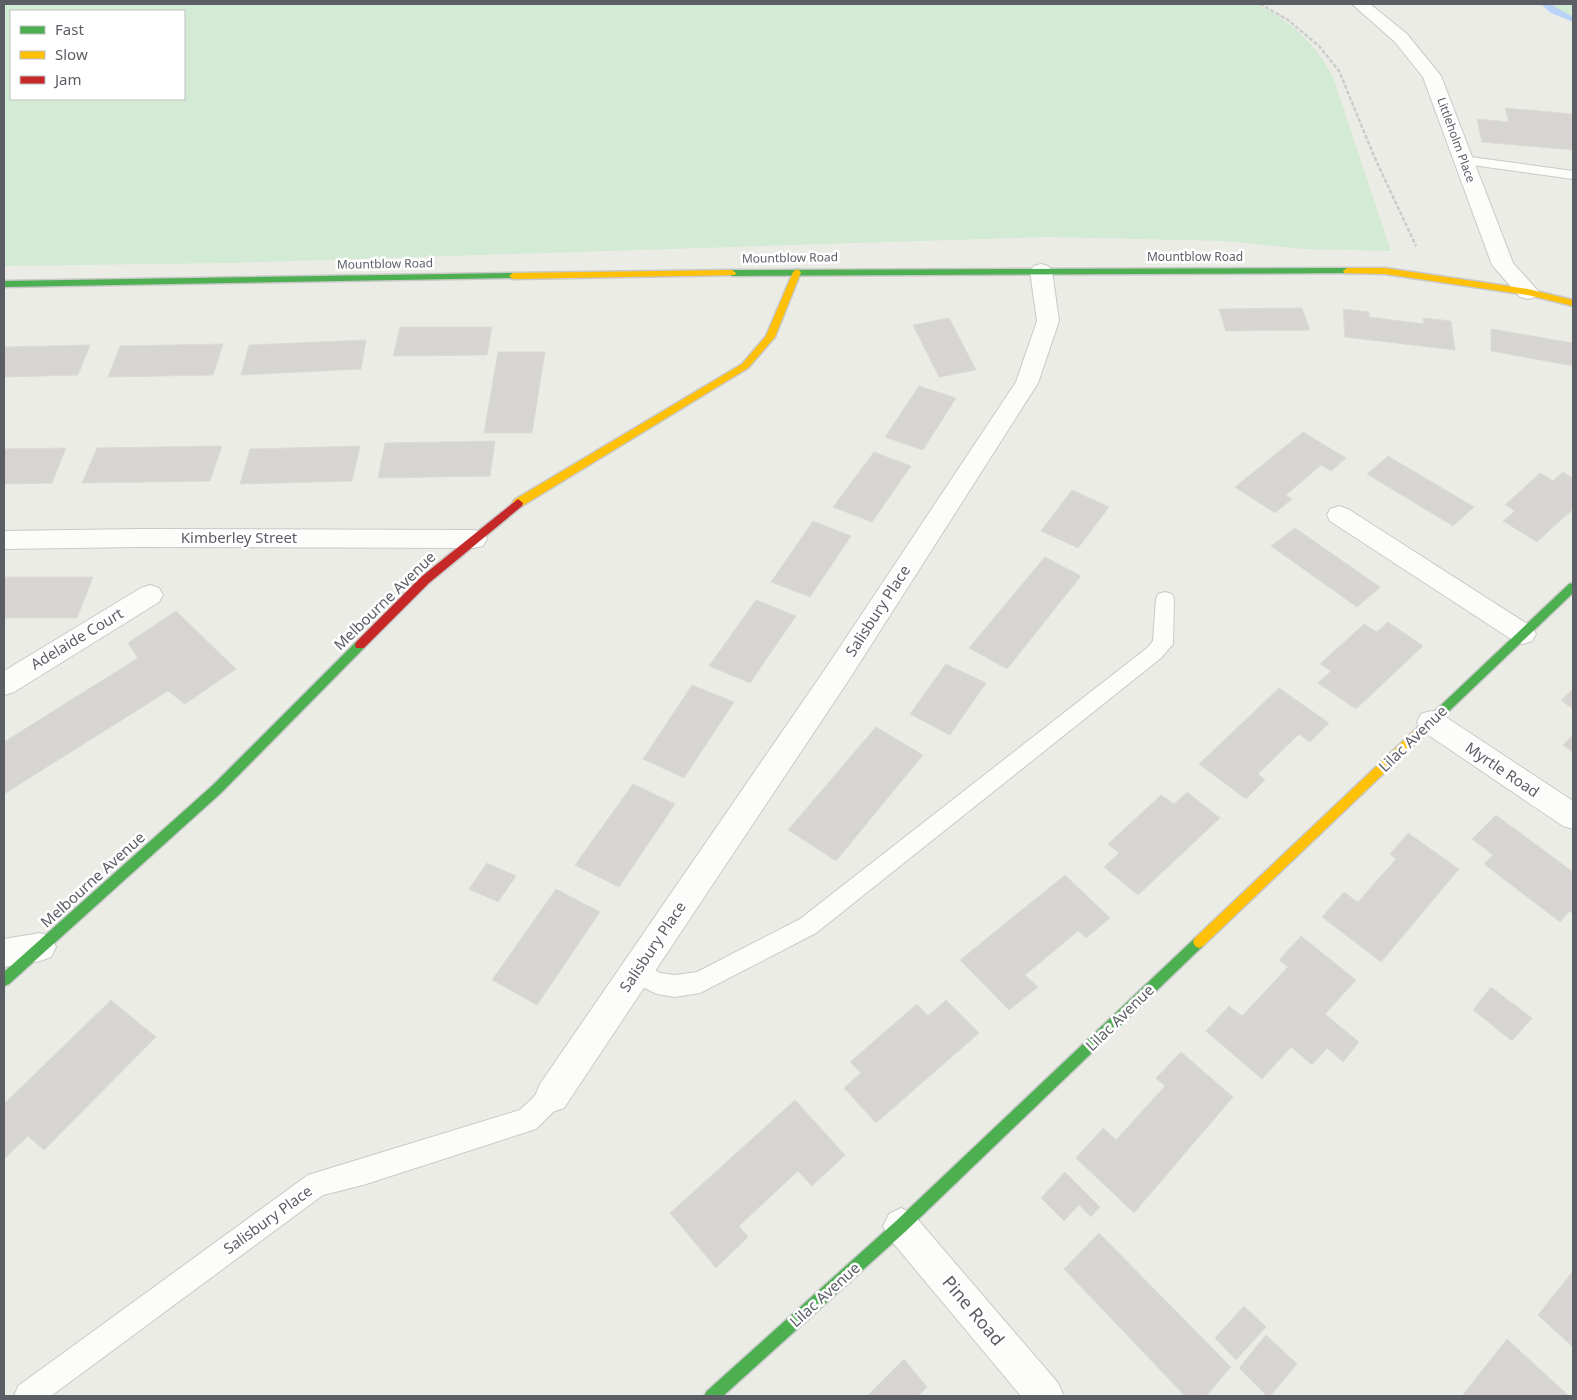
<svg xmlns="http://www.w3.org/2000/svg" width="1577" height="1400" font-family="'Noto Sans',sans-serif">
	<style>
		.green { fill: #d3ead4; fill-rule: evenodd }
		.lines { fill: none; stroke-linecap: round; stroke-linejoin: round }
		.stream { fill: #b9d2f8; fill-rule: evenodd }
		.building { fill: #d6d5d1; stroke: #dcdbd5 }
		.lane-casing { stroke: #c9cac8; stroke-width: 2 }
		.street-casing { stroke: #c9cac8; stroke-width: 2 }
		.fast-casing { stroke: #c8c8c8; stroke-width: 3 }
		.slow-casing { stroke: #c8c8c8; stroke-width: 3 }
		.jam-casing { stroke: #c8c8c8; stroke-width: 3 }
		.path { stroke: #c8cdcb; stroke-width: 2.5; stroke-dasharray: 4 2; stroke-linecap: butt }
		.lane { fill: #fcfcfb; fill-rule: evenodd }
		.street { fill: #fcfcfb; fill-rule: evenodd }
		.fast { fill: #4caf50; fill-rule: evenodd }
		.slow { fill: #ffc107; fill-rule: evenodd }
		.jam { fill: #c62828; fill-rule: evenodd }
		.labels { text-anchor: middle; stroke-width: 5; stroke-linejoin: round; paint-order: stroke }
		.far-street-label { font-size: 12px; fill: #5b5e65; stroke: #fff }
		.street-label { font-size: 15px; fill: #5b5e65; stroke: #fff }
		.near-street-label { font-size: 18px; fill: #5b5e65; stroke: #fff }
	</style>
	<rect width="100%" height="100%" fill="#ecece6"/>
	<path class="green" d="M4 4H1256C1290 21 1316 43 1333 77L1391 251 1305 249 1225 241 1050 237 229 263 4 266ZM11 11H184V99H11Z
		M1545 4H1573V22Z"/>
	<g class="lines">
		<path class="stream" d="M1541 4H1550L1573 17V22L1551 13Z"/>
	</g>
	<path class="building" d="M1505 108 1573 114V150L1482 142 1477 119 1509 122Z
		M1302 308 1310 330 1226 331 1219 309Z
		M1343 309 1369 312V317L1424 324 1423 318 1451 321 1455 350 1345 337Z
		M949 318 976 370 939 377 913 325Z
		M400 327H492L487 355 393 356Z
		M1491 329 1573 343V366L1491 351Z
		M366 340 361 369 241 375 249 345Z
		M223 344 213 375 108 377 120 346Z
		M90 345 78 375 4 377V347Z
		M498 352H545L532 433H484Z
		M919 386 956 398 923 450 885 437Z
		M1303 432 1346 458 1331 471 1321 465 1286 495 1292 499 1275 513 1235 487Z
		M495 441 490 476 378 478 385 443Z
		M222 446 210 481 82 483 97 448Z
		M360 446 352 481 240 484 250 449Z
		M66 448 52 483 4 484V449Z
		M874 452 911 466 872 522 833 507Z
		M1388 456 1474 507 1453 526 1367 474Z
		M1563 472 1573 478V509L1537 542 1503 521 1515 511 1505 505 1540 473 1553 481Z
		M1072 490 1109 507 1078 548 1041 531Z
		M813 521 851 536 810 597 771 582Z
		M1295 528 1380 587 1357 607 1271 546Z
		M1045 557 1081 576 1007 669 969 648Z
		M4 577H93L77 618H4Z
		M756 600 796 616 750 683 709 666Z
		M176 611 236 669 185 704 168 691 4 794V742L138 658 128 643Z
		M1388 622 1423 646 1356 709 1318 683 1331 671 1320 664 1364 624 1377 632Z
		M946 664 986 683 950 735 910 714Z
		M692 685 734 702 684 778 643 759Z
		M1279 688 1329 723 1310 742 1299 734 1258 774 1265 780 1246 799 1199 764Z
		M1573 689V709L1561 700Z
		M876 727 923 755 836 861 788 830Z
		M1573 735V752L1563 745Z
		M633 784 675 804 619 887 575 865Z
		M1187 792 1220 818 1138 895 1104 867 1119 853 1108 844 1161 795 1174 804Z
		M1496 815 1573 872V914L1569 911 1560 922 1484 864 1493 855 1472 839Z
		M1408 833 1459 869 1381 962 1322 917 1344 892 1358 902 1396 859 1390 854Z
		M487 863 516 876 498 902 469 889Z
		M1065 875 1110 918 1086 938 1078 931 1025 975 1038 987 1009 1010 960 960Z
		M556 889 600 912 537 1005 492 980Z
		M1301 936 1356 980 1325 1014 1359 1042 1343 1062 1327 1048 1312 1065 1291 1047 1262 1079 1206 1031 1229 1006 1242 1016 1288 967 1279 960Z
		M1491 987 1532 1018 1512 1041 1473 1010Z
		M111 1000 156 1037 44 1150 28 1136 4 1159V1100L6 1102Z
		M946 1000 979 1033 876 1123 844 1088 861 1073 850 1062 917 1004 928 1016Z
		M1181 1052 1233 1097 1134 1213 1076 1158 1103 1128 1116 1140 1165 1086 1156 1078Z
		M795 1100 845 1155 812 1186 798 1171 739 1226 748 1237 716 1268 670 1213Z
		M1065 1172 1100 1207 1091 1217 1079 1205 1064 1221 1041 1198Z
		M1099 1233 1231 1367 1206 1396H1185L1064 1269Z
		M1573 1271V1347L1538 1315Z
		M1244 1306 1266 1327 1236 1360 1215 1338Z
		M1266 1335 1297 1364 1270 1396H1267L1239 1368Z
		M1507 1339 1569 1396H1462Z
		M904 1359 927 1387 918 1396H867Z"/>
	<g class="lines">
		<g class="lane-casing">
			<path id="lane" d="M1463 156 1573 171V179L1458 163 1456 160 1458 157Z
				M1165 592 1172 594 1174 599 1173 644 1161 658 816 933 700 993 675 997 657 994 628 980 625 972 628 964 636 961 660 973 675 975 697 972 800 919 1147 648 1153 641 1156 599 1158 594Z
				M552 1084 561 1088 564 1096 561 1104 536 1129 363 1185 323 1195 51 1396H14L18 1386 308 1175 520 1110 543 1088Z"/>
		</g>
		<g class="street-casing">
			<path id="street" d="M1352 4H1370L1407 34 1441 76 1513 263 1539 292 1536 297 1528 299 1520 297 1492 265 1423 77 1395 42Z
				M1041 264 1048 266 1052 271 1059 321 1038 383 850 678 564 1108 552 1112 540 1108 535 1096 540 1084 830 662 1016 382 1037 321 1030 271 1034 266Z
				M1339 506 1348 509 1532 627 1536 634 1532 641 1523 644 1514 641 1330 521 1327 515 1330 509Z
				M139 529 474 530 483 532 487 539 483 546 474 548 139 547 4 549V531Z
				M150 585 159 588 163 595 159 602 14 692 4 695V671L141 588Z
				M1431 711 1441 714 1573 801V829L1563 826 1421 730 1417 722 1421 714Z
				M40 933 51 937 56 947 51 957 40 961 4 967V939Z
				M901 1208 913 1214 1058 1383 1064 1396H1021L889 1238 883 1226 889 1214Z"/>
		</g>
		<g class="fast-casing">
			<path id="fast" d="M1347 268 1351 271 1350 273 732 276 728 273 732 270Z
				M513 273 516 274V278L4 287V281Z
				M1573 583V593L1426 733H1418L1416 730 1418 727 1569 584Z
				M360 641 365 645 364 648 221 793 9 984 4 986V972L213 785 356 642Z
				M1199 936 1203 938 1205 942 1203 946 906 1231 723 1396H704L707 1391 896 1221 1195 938Z"/>
		</g>
		<g class="slow-casing">
			<path id="slow" d="M1347 268H1385L1528 289 1573 300V306L1528 295 1385 274 1344 273 1343 271Z
				M797 269 801 272 775 337 748 368 522 506H514L513 503 514 500 742 364 766 336 793 272Z
				M732 270 736 273 735 275 513 279 509 276 513 273Z
				M1422 725 1426 727 1428 730 1426 733 1203 946 1199 948 1195 946 1193 942 1195 938 1418 727Z"/>
		</g>
		<g class="jam-casing">
			<path id="jam" d="M518 499 523 503 522 506 429 583 364 648H356L355 645 356 642 421 577Z"/>
		</g>
		<path class="path" d="M1260 4 1288 20 1319 46 1339 71 1374 156 1416 246"/>
		<use href="#lane" class="lane"/>
		<use href="#street" class="street"/>
		<use href="#fast" class="fast"/>
		<use href="#slow" class="slow"/>
		<use href="#jam" class="jam"/>
	</g>
	<g class="labels">
		<g class="far-street-label">
			<text transform="translate(1456 140) rotate(70)" y="4">Littleholm Place</text>
			<text x="1195" y="261">Mountblow Road</text>
			<text transform="translate(790 258) rotate(-1)" y="4">Mountblow Road</text>
			<text transform="translate(385 264) rotate(-1)" y="4">Mountblow Road</text>
		</g>
		<g class="street-label">
			<text x="239" y="543">Kimberley Street</text>
			<text transform="translate(385 601) rotate(-44)" y="5">Melbourne Avenue</text>
			<text transform="translate(878 611) rotate(-57)" y="5">Salisbury Place</text>
			<text transform="translate(77 639) rotate(-31)" y="5">Adelaide Court</text>
			<text transform="translate(1413 739) rotate(-44)" y="5">Lilac Avenue</text>
			<text transform="translate(1502 770) rotate(34)" y="5">Myrtle Road</text>
			<text transform="translate(93 880) rotate(-42)" y="5">Melbourne Avenue</text>
			<text transform="translate(653 947) rotate(-56)" y="5">Salisbury Place</text>
			<text transform="translate(1120 1018) rotate(-44)" y="5">Lilac Avenue</text>
			<text transform="translate(268 1220) rotate(-36)" y="5">Salisbury Place</text>
			<text transform="translate(825 1295) rotate(-42)" y="5">Lilac Avenue</text>
		</g>
		<g class="near-street-label">
			<text transform="translate(973 1311) rotate(50)" y="6">Pine Road</text>
		</g>
	</g>
	<rect width="1577" height="1400" fill="none" stroke="#5b5e65" stroke-width="10"/>
	<rect x="10" y="10" width="175" height="90" fill="#ffffff" stroke="#bdbfc1"/>
	<rect x="20" y="26" width="25" height="8" fill="#4caf50" stroke="#bdbfc1"/>
	<text x="55" y="35" font-size="15" fill="#5b5e65">Fast</text>
	<rect x="20" y="51" width="25" height="8" fill="#ffc107" stroke="#bdbfc1"/>
	<text x="55" y="60" font-size="15" fill="#5b5e65">Slow</text>
	<rect x="20" y="76" width="25" height="8" fill="#c62828" stroke="#bdbfc1"/>
	<text x="55" y="85" font-size="15" fill="#5b5e65">Jam</text>
</svg>
